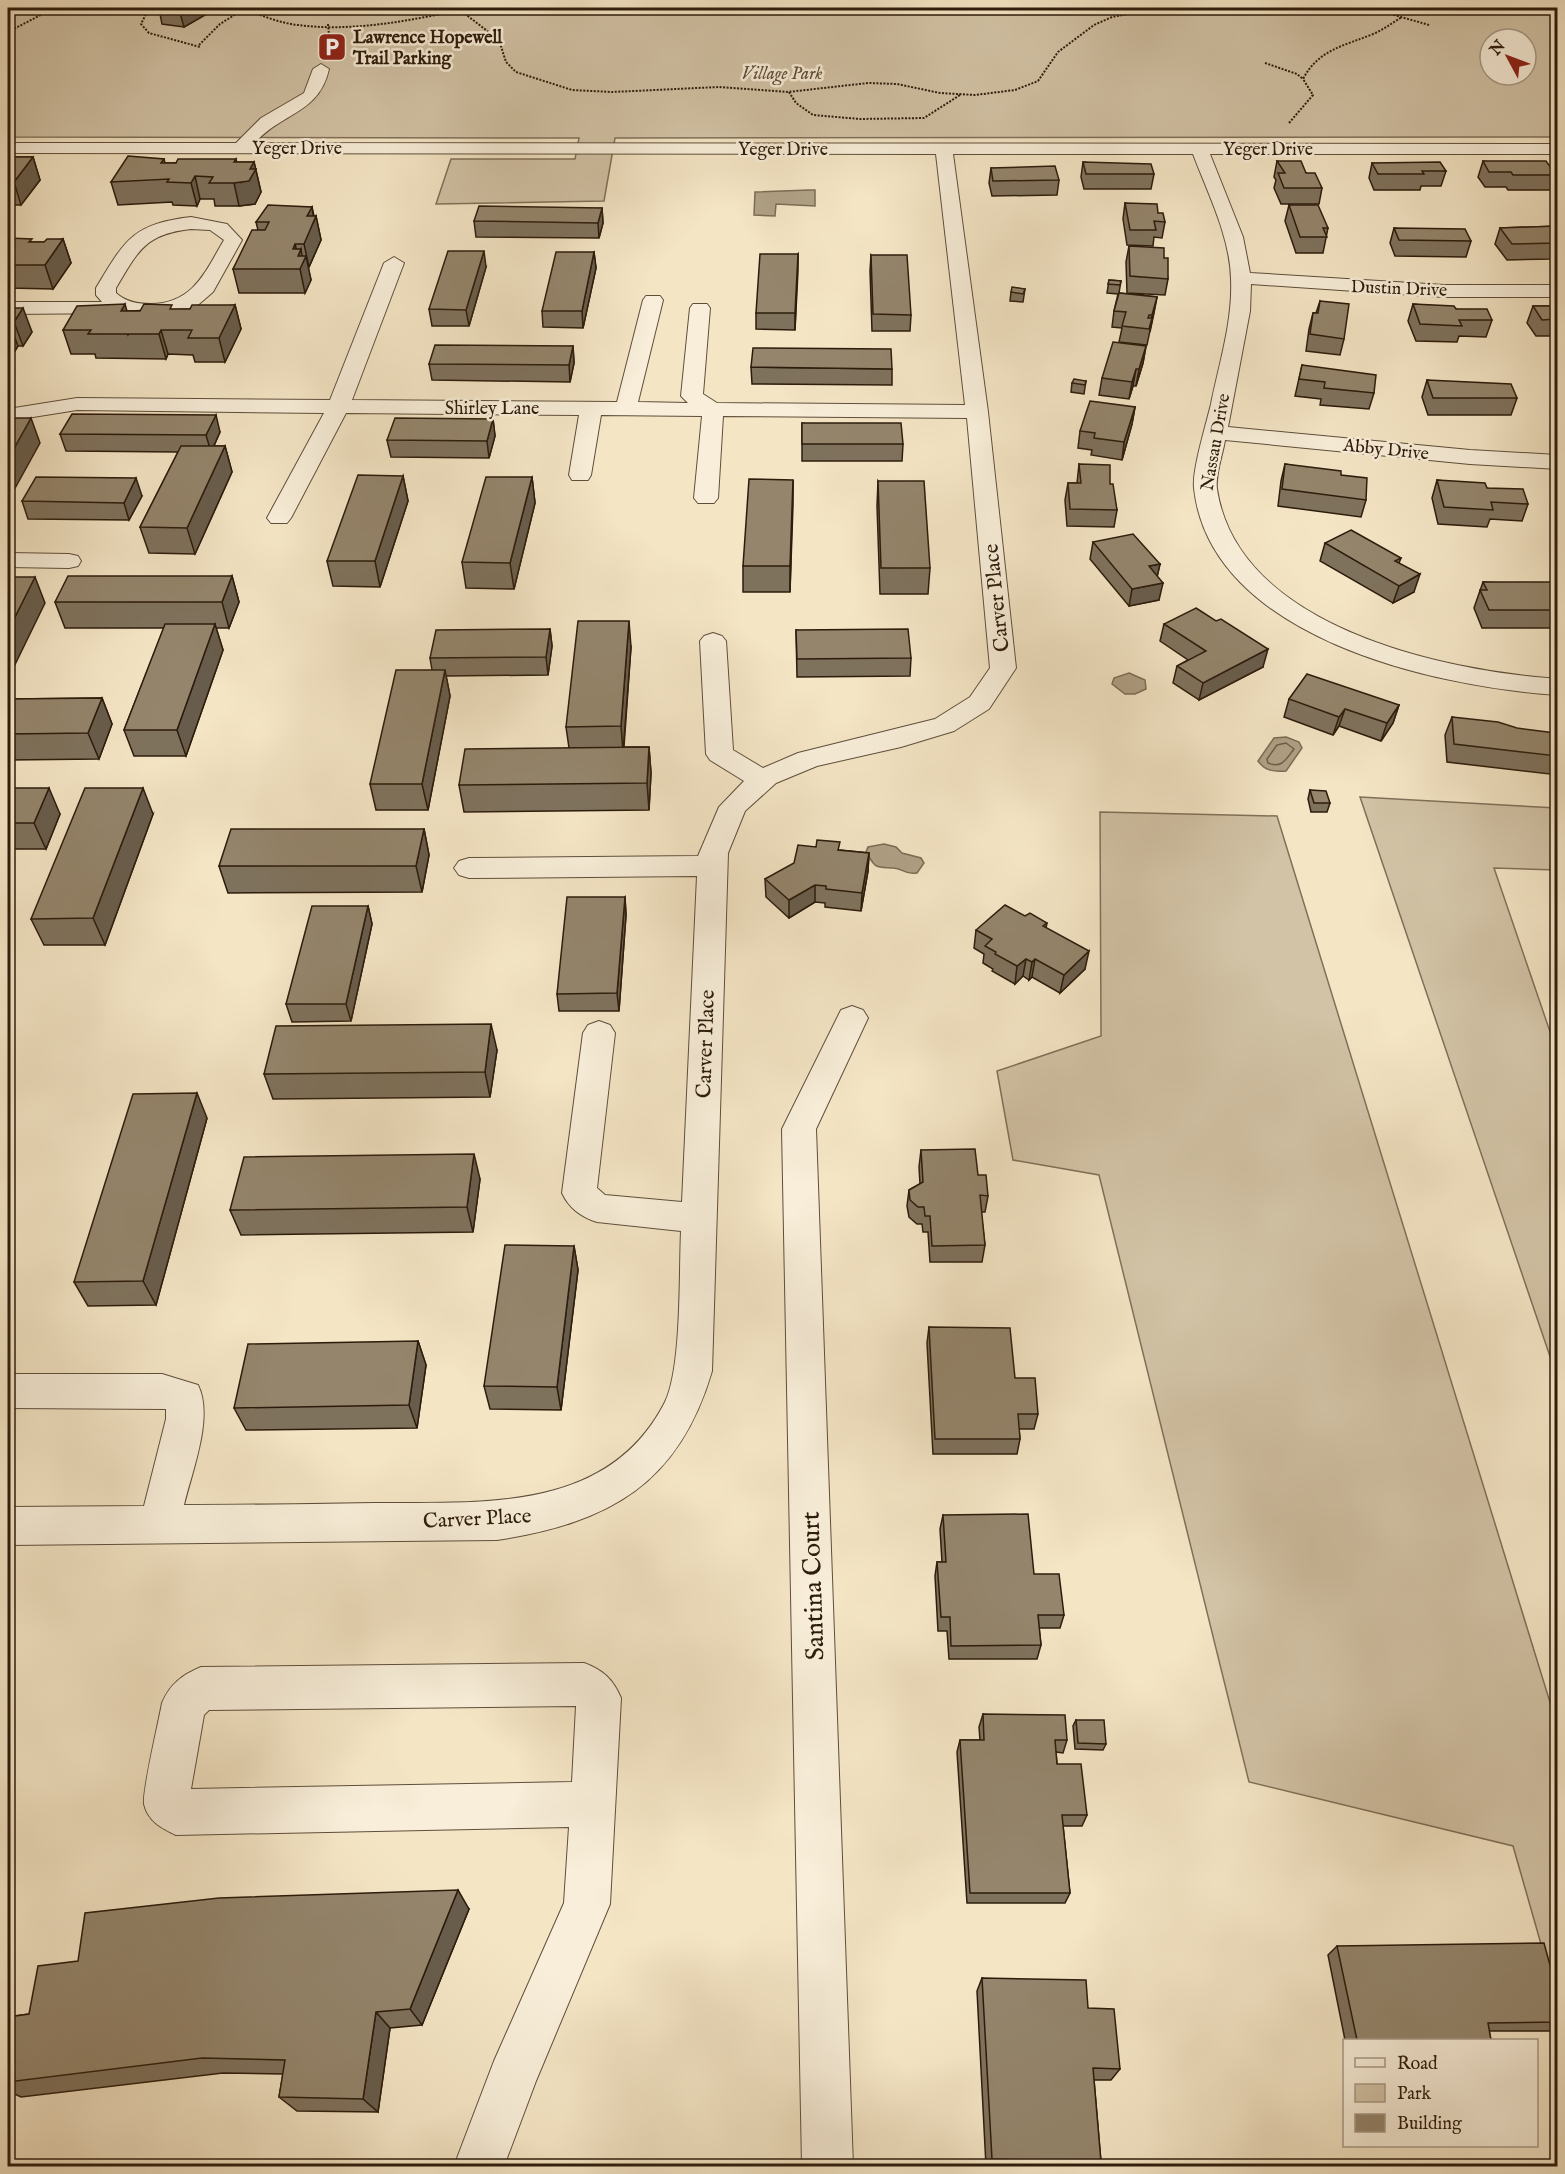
<svg xmlns="http://www.w3.org/2000/svg" width="1565" height="2174" font-family="'IM FELL English',serif">
	<style>
		.green { fill: #d2c3a6; stroke: #807059; stroke-width: 1.5; fill-rule: evenodd }
		.water { fill: #b0a186; stroke: #7c6c55; stroke-width: 1.5 }
		.lines { fill: none; stroke-linecap: round; stroke-linejoin: round }
		.shore { stroke: #6e5e49; stroke-width: 1.5 }
		.minor-casing { stroke: #5f4e3a; stroke-width: 2 }
		.path { stroke: #2d1c0c; stroke-width: 2; stroke-dasharray: 2 1.5; stroke-linecap: butt }
		.minor { fill: #f8eed9; fill-rule: evenodd }
		.wall { fill: #7f725d; stroke: #2d1c0c; stroke-width: 1.5 }
		.shaded-wall { fill: #685d4c; stroke: #2d1c0c; stroke-width: 1.5 }
		.building { fill: #94856c; stroke: #2d1c0c; stroke-width: 1.5 }
		.labels { text-anchor: middle; stroke-width: 5; stroke-linejoin: round; paint-order: stroke }
		.far-poi-label { font-size: 18px; font-weight: bold; fill: #2d1c0c; stroke: #f8eed9; text-anchor: start }
		.far-park-label { font-size: 18px; font-style: italic; fill: #5f4e3a; stroke: #f8eed9 }
		.far-street-label { font-size: 18px; fill: #2d1c0c; stroke: #f8eed9 }
		.street-label { font-size: 21px; fill: #2d1c0c; stroke: #f8eed9 }
		.near-street-label { font-size: 26px; fill: #2d1c0c; stroke: #f8eed9 }
	</style>
	<rect width="100%" height="100%" fill="#f4e5c5"/>
	<filter id="stains"><feTurbulence type="fractalNoise" baseFrequency=".00333" numOctaves="4"/><feColorMatrix values="0 0 0 0 .2 0 0 0 0 .09 0 0 0 0 .02 0 0 0 .5 -.17"/></filter>
	<radialGradient id="worn" r=".72"><stop offset=".6" stop-color="#630" stop-opacity="0"/><stop offset="1" stop-color="#630" stop-opacity=".3"/></radialGradient>
	<path class="green" d="M8 8H1551L1557 15V137L615 138 604 201 436 204 451 159H575L579 138 8 137ZM1490 39H1526V75H1490Z
		M1360 797 1557 808V870L1494 868 1557 1052V1377Z
		M1100 812 1277 816 1557 1725V2000L1513 1846 1249 1782 1099 1175 1013 1160 997 1071 1101 1036Z"/>
	<path class="water" d="M809 190H815V206L776 204 775 216 754 215 755 192Z
		M1129 673 1145 680 1146 689 1135 694H1125L1112 684 1114 678Z
		M1286 737 1299 742 1302 748 1286 771C1274 772 1265 771 1258 761L1274 738Z
		M884 844 896 847 902 853 921 858 924 863 917 873C904 875 903 868 893 868 875 867 876 869 866 852L868 847Z"/>
	<g class="lines">
		<path class="shore" d="M1286 743 1294 749C1286 759 1282 769 1268 763L1267 759 1277 745Z"/>
		<g class="minor-casing">
			<path id="minor" d="M321 64 329 69C319 114 282 112 255 143L1558 144V154H1210L1243 237 1250 273 1444 285H1558V297H1444L1251 284 1250 311 1228 427 1470 450 1558 455V469L1470 464 1225 440C1223 454 1215 474 1217 489 1238 627 1442 671 1558 679V695C1436 687 1210 638 1194 488 1192 470 1206 425 1211 404 1219 364 1233 321 1231 279 1230 236 1208 194 1193 154H953L988 412 1016 668 989 709 954 731 901 747 817 766 776 783 745 811 728 853 712 1371C679 1484 609 1523 497 1540L8 1545V1507L144 1506 166 1419V1409L8 1408V1374H162L198 1385C214 1417 192 1471 184 1505 247 1505 311 1504 374 1503 481 1502 608 1514 665 1402 682 1367 679 1273 681 1231L597 1222C581 1217 569 1208 562 1193L583 1033 588 1025 599 1021 610 1025 615 1033 597 1188 605 1195 682 1202 697 876 469 878 459 875 454 868 459 861 469 858 698 856 719 807 744 781 710 760 706 754 700 641 704 636 713 633 722 636 726 641 733 750 763 768 798 753 935 719 970 697 990 668 967 418 723 416 718 498 714 503H698L694 498 702 416 601 415 591 475 588 480H572L569 475 579 415 346 413 291 518 287 523H271L267 518 324 413 77 410 8 421V409L77 398 330 400 384 263 394 257 404 263 352 400 617 402 643 300 646 296H660L663 300 638 402 688 403 681 396 690 308 693 304H707L710 308 703 394 717 403 965 405 936 154 8 153V143H236L261 118 304 93 313 69Z
				M191 217 227 224 242 240 213 292 199 304 188 309 153 316 125 313 8 314V302H102L96 295V288C125 240 132 224 191 217ZM191 229 210 230 224 240C205 272 194 303 151 304 138 304 126 302 116 293V288C138 251 145 234 191 229Z
				M8 553 69 554 78 556 81 561 78 566 69 568 8 567Z
				M852 1006 863 1010 868 1018 816 1129 853 2166H802L782 1129 841 1010Z
				M584 1663C603 1670 613 1679 621 1698L610 1904 536 2081 504 2166H454L494 2061 564 1903 569 1827 176 1835C161 1828 148 1821 144 1804 142 1792 159 1720 162 1703 170 1684 182 1675 201 1667ZM576 1706 572 1782 191 1789 204 1715 209 1710Z"/>
		</g>
		<path class="path" d="M149 8 141 24 149 33 200 47
			M240 8C259 14 278 23 298 25 351 32 408 21 460 10
			M464 8 460 10 499 40 506 62 516 72 572 90 612 92 719 87 788 92 868 83 897 84 940 93 975 95 1015 90 1038 81 1058 52 1094 25 1112 17 1160 8
			M1370 8 1429 25
			M328 24 330 46
			M8 32 54 8
			M199 45 220 24 244 9
			M1265 63 1297 74 1303 79C1319 49 1344 46 1373 34 1383 30 1392 23 1402 17
			M789 92 796 103 813 115 860 119 924 118 960 95
			M1289 123 1313 95 1303 79"/>
		<use href="#minor" class="minor"/>
	</g>
	<path class="wall" d="M159 9 212 11 184 27 162 24Z
		M8 157H33L40 180 21 205H8Z
		M164 159 165 163 254 162 261 192 255 204 239 206H215L214 199H200L197 206 173 205 172 202 118 205 111 182Z
		M1277 161 1306 173 1322 188 1319 204H1281L1274 188 1276 180 1274 177Z
		M1483 161 1556 175 1551 190H1508L1506 187H1485L1478 177Z
		M1083 162 1154 174 1151 189H1084L1081 177Z
		M1372 163 1446 171 1441 186H1421L1420 190H1374L1369 178Z
		M991 168 1059 180 1057 195 992 196 989 183Z
		M1125 203 1158 213 1165 222 1162 238 1154 237 1153 246 1127 245 1123 219Z
		M1289 205 1328 228 1323 253H1296L1285 221Z
		M312 207 314 216H316L321 240 309 267H308L311 280 305 293H239L233 269 258 230 256 222Z
		M602 208 603 223 599 238 476 237 474 221Z
		M1557 226V257H1552V259L1507 260 1495 244 1500 228Z
		M1394 228 1471 241 1466 257 1395 256 1390 243Z
		M8 238 33 242H44L63 239 71 263 53 289 8 288Z
		M1129 246 1164 258 1168 279 1165 295 1127 293 1126 262Z
		M594 252 596 268 583 328 543 327 542 311Z
		M798 254 795 330 756 329V313Z
		M871 255 911 315 910 331H872L870 271Z
		M486 267 469 326H432L429 309Z
		M1109 280 1121 281 1119 293 1157 297 1147 345 1119 342 1122 328 1112 327 1114 311 1118 294 1107 293Z
		M1025 289 1023 302 1010 301 1011 292Z
		M1320 301 1344 339 1340 355 1306 351 1309 329 1313 313H1316Z
		M8 303 32 332 23 346H18L13 354H8Z
		M1413 304 1456 309 1492 320 1486 337 1459 336 1457 342 1416 341 1408 321Z
		M235 305 241 329 225 362H195L193 355 168 354 166 359 96 358 95 354H71L63 330 127 311 190 309Z
		M1533 306H1557V336H1536L1527 323Z
		M573 346 574 363 570 382 432 380 429 364Z
		M1146 346 1143 363 1136 386H1133L1129 399 1099 395 1102 378Z
		M1302 365 1374 393 1369 409 1320 405 1321 399 1295 396Z
		M751 367 892 369V385L752 384Z
		M1427 380 1517 398 1511 415H1428L1422 397Z
		M1086 381 1084 394 1071 392 1072 383Z
		M1135 407 1132 424 1122 460 1091 455 1092 450 1078 448 1080 431Z
		M493 419 495 436 489 458 391 457 387 440Z
		M802 423 903 444 902 461H802Z
		M220 432 214 446H225L232 472 195 554 149 553 140 527 178 452 66 451 60 434Z
		M1079 464 1110 484 1117 510 1114 527 1067 526 1065 500 1068 483H1077Z
		M1285 464 1341 475 1366 500 1361 517 1278 506 1281 481Z
		M403 476 408 501 380 587 333 586 327 561Z
		M532 477 535 503 514 589 466 588 462 562Z
		M793 480 790 592H743V566Z
		M1437 480 1487 488 1528 504 1522 521 1490 519 1487 527 1438 524 1432 498Z
		M878 481 930 568 928 594H880L877 506Z
		M142 496 129 520 28 519 22 501Z
		M1093 542 1160 564 1157 576 1159 600 1129 606 1090 559Z
		M1325 543 1401 558 1399 563 1414 592 1393 603 1320 561Z
		M232 576 239 602 229 628H216L223 650 186 756H134L124 730 164 628H65L55 602Z
		M1483 582 1557 586V628H1482L1474 608Z
		M1216 621 1263 667 1199 700 1173 683 1177 666 1188 660 1160 641 1164 624Z
		M550 629 552 646 548 675 446 676 450 696 428 810H376L370 784 432 670 430 658Z
		M796 630 911 658 910 676 797 677Z
		M631 647 624 747H649L651 773 649 810 464 812 459 785 569 748 566 727Z
		M102 698 112 724 99 759 8 760V699Z
		M1289 699 1399 705 1393 723 1381 741 1339 726 1333 735 1284 717Z
		M1452 717 1557 753V757L1550 774 1447 762 1445 735Z
		M8 788 60 814 46 849H8Z
		M1310 790 1330 803 1327 812H1311L1308 799Z
		M153 814 105 945H44L31 919Z
		M424 829 429 855 422 892 228 893 219 866Z
		M840 850 869 853 868 871 861 911 825 907V903L815 902 789 918 766 897 765 879Z
		M625 897 626 915 619 1011H559L557 994Z
		M368 906 372 924 351 1021 292 1022 286 1004Z
		M1025 916 1047 923 1046 928 1085 969 1060 993 1032 977 1029 980 1023 976 1015 984 992 971 993 969 983 963 984 954 974 948 976 930Z
		M497 1050 490 1097 273 1099 264 1074Z
		M207 1118 156 1305 88 1306 74 1282Z
		M921 1150 978 1175 988 1196 985 1212H981L985 1245 982 1262H930L928 1232H923L922 1224H917L909 1217 907 1206 909 1190 920 1184 919 1167Z
		M480 1179 473 1232 241 1235 230 1210Z
		M574 1246 578 1270 561 1410 490 1409 484 1386Z
		M929 1327 1015 1378 1038 1414 1034 1429H1019L1020 1439 1017 1454H933L927 1343Z
		M418 1341 426 1365 417 1428 246 1430 234 1408Z
		M943 1515 1034 1574 1064 1615 1060 1628H1039L1041 1645 1037 1659H949L947 1631H938L935 1576 937 1562H942L940 1529Z
		M983 1714 1067 1740 1063 1753 1056 1752 1057 1764 1087 1815 1082 1826H1063L1070 1893 1065 1903H967L957 1752 960 1740H980L979 1727Z
		M1076 1720 1106 1744 1103 1750 1075 1749 1073 1726Z
		M469 1909 422 2025 390 2028 378 2112 297 2111 279 2097 283 2074 223 2073 21 2097 8 2091V2017L29 2014Z
		M1337 1946 1557 2022V2027L1552 2031H1489L1491 2040H1345L1328 1955Z
		M982 1978 1088 2008 1120 2069 1111 2080H1094L1101 2162 1096 2166H986L977 1991Z"/>
	<path class="shaded-wall" d="M190 8H211L212 11 184 27 180 13Z
		M33 157 40 180 21 205 14 182Z
		M236 159 241 182 254 162 261 192 255 204 239 206 234 183V162Z
		M195 176 200 199 197 206 191 183Z
		M312 207 314 221 316 216 321 240 309 267 304 244 307 216Z
		M602 208 603 223 599 238 598 223Z
		M63 239 71 263 53 289 45 265Z
		M295 244 298 256 301 249 303 262 306 256 311 280 305 293 300 269 293 249Z
		M484 251 486 267 469 326 466 310Z
		M594 252 596 268 583 328 582 311Z
		M798 254V271L795 330V313Z
		M1157 297 1154 313 1150 332 1152 315Z
		M11 303 16 319 23 308 32 332 23 346 14 322 8 307Z
		M125 304 132 329 128 335 121 311Z
		M235 305 241 329 225 362 219 338Z
		M9 322 18 346 13 354 8 340V324Z
		M161 330 168 354 166 359 159 334Z
		M573 346 574 363 570 382 569 365Z
		M1146 346 1143 363 1136 386 1139 369Z
		M1136 369 1133 386 1129 399 1132 382Z
		M1135 407 1132 424 1122 460 1124 442Z
		M216 415 220 432 211 452 206 435Z
		M31 418 40 443 8 501V459Z
		M493 419 495 436 489 458 487 441Z
		M225 446 232 472 195 554 187 528Z
		M403 476 408 501 380 587 375 561Z
		M532 477 535 503 514 589 510 563Z
		M136 478 142 496 129 520 124 503Z
		M793 480V505L790 592V566Z
		M1160 564 1156 582 1149 566Z
		M1420 574 1414 592 1393 603 1399 586Z
		M232 576 239 602 229 628 222 602Z
		M35 577 45 603 8 679V631Z
		M1163 583 1159 600 1129 606 1132 589Z
		M629 621 631 647 623 752 621 726Z
		M215 624 223 650 186 756 177 730Z
		M550 629 552 646 548 675 546 657Z
		M1268 649 1263 667 1199 700 1203 683Z
		M445 670 450 696 428 810 422 784Z
		M102 698 112 724 99 759 88 733Z
		M1399 705 1393 723 1381 741 1387 723Z
		M1345 709 1339 726 1333 735 1339 717Z
		M649 747 651 773 649 810 647 783Z
		M49 788 60 814 46 849 34 823Z
		M143 788 153 814 105 945 93 918Z
		M424 829 429 855 422 892 416 866Z
		M869 853 868 871 861 911 862 893Z
		M815 885V902L789 918V900Z
		M625 897 626 915 619 1011 617 993Z
		M368 906 372 924 351 1021 346 1004Z
		M1089 951 1085 969 1060 993 1064 975Z
		M1026 959 1023 976 1015 984 1017 966Z
		M1035 959 1032 977 1029 980 1032 962Z
		M491 1024 497 1050 490 1097 485 1072Z
		M197 1093 207 1118 156 1305 143 1281Z
		M474 1154 480 1179 473 1232 467 1207Z
		M574 1246 578 1270 561 1410 557 1387Z
		M418 1341 426 1365 417 1428 409 1405Z
		M458 1890 469 1909 422 2025 410 2009Z
		M376 2012 390 2028 378 2112 363 2099Z"/>
	<path class="building" d="M162 8H190L180 13 159 9Z
		M128 156 164 159 161 163H176L178 159H236L234 162H254L250 169H256L249 181 234 183H209L213 177 195 176 191 183 167 182 169 179 111 182Z
		M8 157H33L14 182H8Z
		M1277 161H1301L1306 173H1315L1322 188H1284L1278 173H1285Z
		M1483 161H1546L1556 175H1513L1511 172H1489Z
		M1083 162 1151 164 1154 174H1086Z
		M1440 162 1446 171H1422L1424 174H1378L1372 163Z
		M1055 166 1059 180 993 181 991 168Z
		M1125 203 1157 204 1158 213H1163L1165 222 1154 221 1156 230H1130Z
		M268 205 312 207 307 216H316L304 244H295L293 249H301L298 256H306L300 269H233L252 230H265L269 222H256Z
		M1289 205H1318L1328 228H1323L1327 237H1300Z
		M479 206 602 208 598 223 474 221Z
		M1557 226V241H1556L1557 243 1512 244 1500 228Z
		M1394 228 1465 229 1471 241 1399 240Z
		M8 238 32 239 29 242H44L47 239H63L45 265H8Z
		M1129 246 1164 248V258H1168V279L1130 276Z
		M448 251H484L466 310 429 309Z
		M556 252H594L582 311H542Z
		M760 254H798L795 313H756Z
		M871 255H907L911 315 873 314Z
		M1109 280 1121 281 1120 285 1108 284Z
		M1012 287 1025 289 1023 294 1011 292Z
		M1119 293 1157 297 1152 315H1149L1148 318H1152L1149 329 1122 326 1126 312 1114 311Z
		M1320 301 1349 304 1344 339 1310 334 1313 313H1318Z
		M125 304 121 311H140L144 304 172 305 170 309H190L192 305H235L219 338H188L192 330H161L159 334H88L91 330H63L77 306Z
		M1413 304 1454 306 1456 309H1487L1492 320H1459L1462 326 1420 324Z
		M1533 306H1557V319L1542 320Z
		M8 308H23L14 322H9L8 324Z
		M1113 342 1146 346 1139 369H1136L1132 382 1102 378Z
		M435 345 573 346 569 365 429 364Z
		M753 348 891 349 892 369 751 367Z
		M1302 365 1376 375 1374 393 1324 388 1325 382 1299 379Z
		M1074 379 1086 381 1085 385 1072 383Z
		M1427 380 1511 384 1517 398H1433Z
		M1090 401 1135 407 1124 442 1094 438 1095 433 1080 431Z
		M72 414 216 415 206 435 60 434Z
		M8 418H31L8 459Z
		M395 418 493 419 487 441 387 440Z
		M802 423H901L903 444H802Z
		M181 446H225L187 528 140 527Z
		M1079 464 1110 465V484H1113L1117 510 1070 509 1068 483H1081Z
		M1285 464 1341 471V475L1367 478 1366 500 1282 489Z
		M358 475 403 476 375 561H327Z
		M36 477 136 478 124 503 22 501Z
		M486 477H532L510 563 462 562Z
		M749 479 793 480 790 566H743Z
		M1437 480 1485 483 1487 488 1523 489 1528 504 1491 502 1493 510 1444 507Z
		M878 481H924L930 568H881Z
		M1351 530 1401 558 1395 561 1420 574 1399 586 1325 543Z
		M1133 534 1160 564 1149 566 1163 583 1132 589 1093 542Z
		M68 576H232L222 602H55Z
		M8 577H35L8 631Z
		M1483 582H1555L1557 586V610H1489L1480 590H1487Z
		M1196 608 1216 621 1221 619 1268 649 1203 683 1177 666 1206 651 1164 624Z
		M578 621H629L621 726 566 727Z
		M165 624H215L177 730H124Z
		M550 629 546 657 430 658 436 630Z
		M908 629 911 658 797 659 796 630Z
		M396 670H445L422 784H370Z
		M1307 674 1399 705 1387 723 1345 709 1339 717 1289 699Z
		M102 698 88 733 8 734V699Z
		M1452 717 1498 722 1517 728 1555 733 1557 756 1454 744Z
		M649 747 647 783 459 785 465 749Z
		M8 788H49L34 823H8Z
		M85 788H143L93 918 31 919Z
		M1310 790 1326 791 1330 803H1314Z
		M231 829H424L416 866H219Z
		M817 840 840 842 838 850 869 853 862 893 826 889V886L815 885 789 900 765 879 794 863 798 845 816 847Z
		M567 897H625L617 993 557 994Z
		M1005 905 1025 916 1030 913 1047 923 1043 926 1089 951 1064 975 1035 959 1032 962 1026 959 1017 966 995 954 996 952 985 946 992 939 976 930Z
		M312 906H368L346 1004H286Z
		M491 1024 485 1072 264 1074 276 1026Z
		M197 1093 143 1281 74 1282 133 1094Z
		M975 1149 978 1175H986L988 1196 980 1195 985 1245 932 1246 930 1216H925L924 1207H918L910 1200 909 1190 923 1182 921 1150Z
		M474 1154 467 1207 230 1210 244 1157Z
		M505 1245 574 1246 557 1387 484 1386Z
		M929 1327 1010 1328 1015 1378H1035L1038 1414H1018L1020 1439H935Z
		M418 1341 409 1405 234 1408 248 1344Z
		M1028 1514 1034 1574H1059L1064 1615H1038L1041 1645 951 1646 950 1617H941L937 1562H946L943 1515Z
		M983 1714 1065 1715 1067 1740H1055L1057 1764H1081L1087 1815H1062L1070 1893H970L960 1740H984Z
		M1076 1720H1104L1106 1744 1078 1743Z
		M458 1890 410 2009 376 2012 363 2099 279 2097 285 2060 202 2058 8 2082V2017L29 2014 38 1966 78 1961 85 1913 219 1898Z
		M1544 1943 1557 1991V2022L1488 2023 1491 2040H1357L1337 1946Z
		M982 1978 1086 1980 1088 2008 1114 2009 1120 2069 1093 2068 1101 2162 992 2159Z"/>
	<defs>
		<g id="parking-square" transform="scale(1.5)"><rect x="-9" y="-9" width="18" height="18" rx="4" fill="#8f2418" stroke="#f8eed9"/><path d="M-3.5-5.5H1a3.5 3.5 0 0 1 0 7H-1V5.5H-3.5ZM-1-3.4V-.6H.8a1.4 1.4 0 0 0 0-2.8Z" fill="#fff"/></g>
	</defs>
	<g fill-rule="evenodd">
		<use href="#parking-square" x="332" y="47"/>
	</g>
	<g class="labels">
		<g class="far-poi-label">
			<text x="353" y="43">Lawrence Hopewell<tspan x="353" dy="21">Trail Parking</tspan></text>
		</g>
		<g class="far-park-label">
			<text x="782" y="79">Village Park</text>
		</g>
		<g class="far-street-label">
			<text x="297" y="154">Yeger Drive</text>
			<text x="783" y="155">Yeger Drive</text>
			<text x="1268" y="155">Yeger Drive</text>
			<text transform="translate(1399 288) rotate(2)" y="6">Dustin Drive</text>
			<text x="492" y="414">Shirley Lane</text>
			<text transform="translate(1215 442) rotate(-80)" y="6">Nassau Drive</text>
			<text transform="translate(1386 449) rotate(6)" y="6">Abby Drive</text>
		</g>
		<g class="street-label">
			<text transform="translate(996 598) rotate(-96)" y="7">Carver Place</text>
			<text transform="translate(705 1044) rotate(-88)" y="7">Carver Place</text>
			<text transform="translate(477 1518) rotate(-3)" y="7">Carver Place</text>
		</g>
		<g class="near-street-label">
			<text transform="translate(812 1586) rotate(-92)" y="9">Santina Court</text>
		</g>
	</g>
	<rect width="1565" height="2174" fill="none" stroke="#f4e5c5" stroke-width="30"/>
	<rect x="9" y="9" width="1547" height="2156" fill="none" stroke="#2d1c0c" stroke-width="3"/>
	<rect x="15" y="15" width="1535" height="2144" fill="none" stroke="#2d1c0c" stroke-width="1.5"/>
	<rect x="1343" y="2039" width="195" height="108" fill="#f8eed9" stroke="#a79a87" stroke-width="1.5"/>
	<rect x="1355" y="2058" width="30" height="9" fill="#f8eed9" stroke="#a79a87" stroke-width="1.5"/>
	<text x="1397" y="2069" font-size="18" fill="#2d1c0c">Road</text>
	<rect x="1355" y="2084" width="30" height="18" fill="#d2c3a6" stroke="#a79a87" stroke-width="1.5"/>
	<text x="1397" y="2099" font-size="18" fill="#2d1c0c">Park</text>
	<rect x="1355" y="2114" width="30" height="18" fill="#94856c" stroke="#a79a87" stroke-width="1.5"/>
	<text x="1397" y="2129" font-size="18" fill="#2d1c0c">Building</text>
	<g transform="translate(1508 57) rotate(311)"><circle r="28" fill="#f8eed9" stroke="#a79a87" stroke-width="1.5"/>
	<path d="M0-4.5L10 22L0 15L-10 22Z" fill="#8f2418"/>
	<text y="-9" font-size="16" font-weight="bold" text-anchor="middle" fill="#2d1c0c">N</text>
	</g>
	<rect width="100%" height="100%" filter="url(#stains)"/>
	<rect width="100%" height="100%" fill="url(#worn)"/>
</svg>
